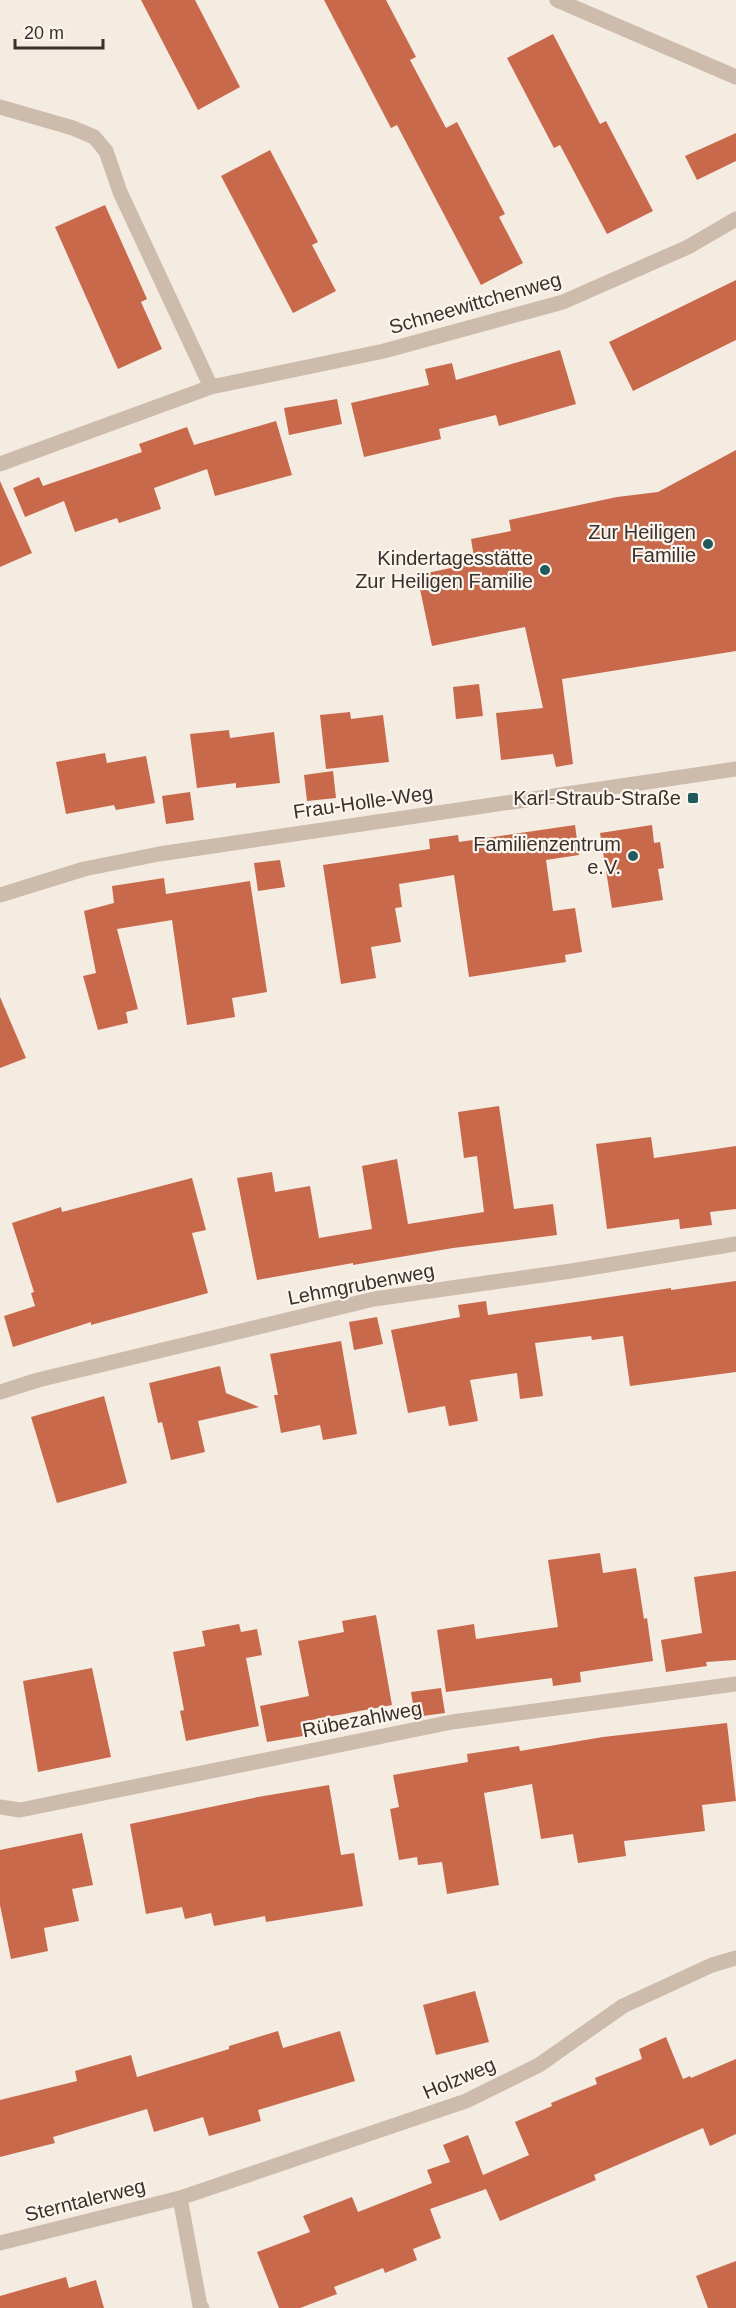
<svg xmlns="http://www.w3.org/2000/svg" width="736" height="2308" font-family="Helvetica,sans-serif">
	<style>
		.building { fill: #c8694b }
		.lines { fill: none; stroke-linecap: round; stroke-linejoin: round }
		.street { stroke: #cdbbac; stroke-width: 15 }
		.poi-dot { fill: #1f5a5e; stroke: #fbf5ee; stroke-width: 2 }
		.labels { text-anchor: middle; stroke-width: 4.5; stroke-linejoin: round; paint-order: stroke }
		.street-label { font-size: 20px; fill: #3b302b; stroke: #fbf5ee }
		.poi-label { font-size: 20px; fill: #3b302b; stroke: #fbf5ee; text-anchor: end }
	</style>
	<rect width="100%" height="100%" fill="#f4ebe1"/>
	<path class="building" d="M141 0H195L240 87 198 110Z
		M324 0H386L416 57 410 60 446 128 457 122 505 214 499 217 523 263 481 285 397 125 391 128Z
		M553 34 600 124 606 121 653 211 607 234 560 145 554 148 507 58Z
		M736 133V161L697 180 685 156Z
		M270 150 318 242 312 245 336 291 293 313 221 176Z
		M105 205 147 299 141 302 162 349 118 369 55 227Z
		M736 280V340L633 391 609 342Z
		M560 350 576 404 499 426 496 415 439 429 441 439 364 457 351 403 429 385 425 369 452 363 456 380Z
		M337 399 342 424 289 435 284 408Z
		M276 421 292 475 215 496 207 469 154 488 161 509 119 523 117 518 75 532 64 501 25 517 13 488 39 477 43 486 142 452 139 444 187 427 194 445Z
		M736 450V651L562 679 573 764 556 767 553 754 501 760 496 713 543 708 525 627 432 646 417 575 475 563 471 539 511 531 509 520 617 497 658 492Z
		M0 481 32 553 0 567Z
		M479 684 483 716 456 719 453 687Z
		M350 712 351 719 383 715 389 762 326 769 320 715Z
		M229 730 230 738 274 732 280 783 236 788V783L197 788 190 734Z
		M105 753 107 763 146 756 155 803 116 810 114 805 66 814 56 762Z
		M333 771 336 798 307 801 304 775Z
		M190 792 194 820 166 824 162 796Z
		M575 825 579 855 546 860 553 911 575 908 582 952 565 955 566 962 469 977 454 875 399 884 402 907 395 908 401 942 371 947 376 978 341 984 323 865 430 849 429 839 458 835 459 842Z
		M652 825 654 843 660 842 664 868 658 869 663 900 612 908 600 833Z
		M280 860 285 887 258 891 254 863Z
		M164 878 166 894 250 881 267 992 232 998 235 1017 187 1025 172 920 117 929 138 1009 126 1012 128 1023 98 1030 83 976 96 973 84 911 114 903 112 886Z
		M0 997 26 1058 0 1068Z
		M499 1106 514 1209 553 1204 557 1235 453 1248 353 1265V1263L257 1280 237 1178 272 1172 275 1192 310 1186 319 1238 372 1229 362 1166 397 1159 408 1224 484 1212 477 1156 464 1158 458 1112Z
		M651 1137 654 1158 736 1146V1209L710 1212 712 1225 680 1229 679 1219 607 1229 596 1144Z
		M192 1178 206 1230 192 1233 208 1293 91 1325V1322L13 1347 4 1316 35 1306 31 1293 34 1292 12 1223 61 1207 62 1212Z
		M736 1281V1372L630 1386 623 1336 592 1340 591 1336 535 1343 543 1396 520 1399 517 1373 470 1380 478 1421 449 1426 445 1406 408 1413 391 1330 460 1317 458 1305 486 1301 488 1315 671 1288V1290Z
		M377 1317 383 1344 354 1350 349 1322Z
		M341 1341 357 1434 323 1440 320 1425 281 1433 274 1395H278L270 1354Z
		M220 1366 226 1393 259 1407 198 1421 205 1452 171 1460 162 1422 158 1423 149 1383Z
		M104 1396 127 1483 57 1503 31 1417Z
		M600 1553 603 1573 636 1568 644 1619 647 1618 653 1661 580 1672 581 1682 553 1686 552 1678 446 1692 437 1630 474 1624 476 1639 558 1627 548 1560Z
		M736 1571V1660L706 1662 707 1666 666 1672 661 1640 702 1633 694 1577Z
		M376 1615 392 1705 306 1721 309 1735 267 1742 260 1706 309 1696 298 1641 344 1632 342 1621Z
		M239 1624 241 1632 257 1629 262 1655 246 1658 259 1726 186 1741 180 1711 184 1710 173 1652 205 1646 202 1631Z
		M92 1668 111 1757 38 1772 23 1681Z
		M441 1688 445 1713 415 1717 411 1692Z
		M727 1723 736 1801 702 1805 705 1831 624 1841 626 1856 578 1863 573 1834 541 1839 532 1784 484 1793 499 1885 447 1894 442 1862 418 1865 417 1857 399 1860 390 1809 399 1807 393 1775 468 1762 467 1754 519 1746 520 1751 603 1737Z
		M329 1785 341 1855 354 1853 363 1906 266 1922 265 1916 214 1926 211 1913 185 1919 182 1907 146 1914 130 1824 258 1797Z
		M82 1833 93 1885 72 1889 79 1921 44 1928 48 1951 11 1959 0 1905V1850Z
		M475 1991 489 2042 436 2055 423 2005Z
		M278 2031 283 2048 340 2031 355 2081 258 2110 261 2121 209 2136 203 2117 154 2132 147 2109 53 2137 55 2143 0 2157V2100L77 2081 75 2071 131 2055 137 2077 229 2049V2046Z
		M666 2037 683 2079 690 2076 691 2078 736 2059V2134L710 2146 703 2128 594 2175 596 2180 500 2221 486 2189 430 2209 441 2238 413 2249 417 2260 385 2273 383 2268 334 2287 337 2294 300 2308H279L257 2252 310 2232 303 2216 352 2197 358 2212 432 2183 427 2170 450 2162 443 2145 468 2135 483 2175 529 2155 515 2122 552 2106 551 2103 597 2084 595 2078 642 2059 639 2049Z
		M736 2261V2308H708L696 2276Z
		M66 2277 69 2288 96 2280 104 2308H0V2296Z"/>
	<g class="lines">
		<path class="street" d="M557 0 736 77
			M0 107 73 128 94 137 106 151 120 192 211 387
			M0 464 211 387 384 351 563 302 688 247 736 219
			M0 895 84 869 159 854 736 769
			M0 1392 38 1380 374 1299 571 1271 736 1244
			M0 1807 20 1810 452 1722 736 1684
			M180 2198 200 2306 202 2308
			M0 2243 180 2198 466 2101 539 2065 623 2006 712 1965 736 1958"/>
	</g>
	<g class="poi-dot">
		<circle cx="708" cy="544" r="6"/>
		<circle cx="545" cy="570" r="6"/>
		<rect x="687" y="792" width="12" height="12" rx="3"/>
		<circle cx="633" cy="856" r="6"/>
	</g>
	<g class="labels">
		<g class="street-label">
			<text transform="translate(475 303) rotate(-16)" y="7">Schneewittchenweg</text>
			<text transform="translate(363 802) rotate(-8)" y="7">Frau-Holle-Weg</text>
			<text transform="translate(361 1284) rotate(-11)" y="7">Lehmgrubenweg</text>
			<text transform="translate(362 1719) rotate(-11)" y="7">Rübezahlweg</text>
			<text transform="translate(459 2078) rotate(-23)" y="7">Holzweg</text>
			<text transform="translate(85 2200) rotate(-14)" y="7">Sterntalerweg</text>
		</g>
		<g class="poi-label">
			<text x="696" y="539">Zur Heiligen<tspan x="696" dy="23">Familie</tspan></text>
			<text x="533" y="565">Kindertagesstätte<tspan x="533" dy="23">Zur Heiligen Familie</tspan></text>
			<text x="681" y="805">Karl-Straub-Straße</text>
			<text x="621" y="851">Familienzentrum<tspan x="621" dy="23">e.V.</tspan></text>
		</g>
	</g>
	<path d="M15 39v9h88v-9" fill="none" stroke="#3b302b" stroke-width="3"/>
	<text x="24" y="39" font-size="18" fill="#3b302b" stroke="#fbf5ee" stroke-width="4.5" paint-order="stroke">20 m</text>
</svg>
